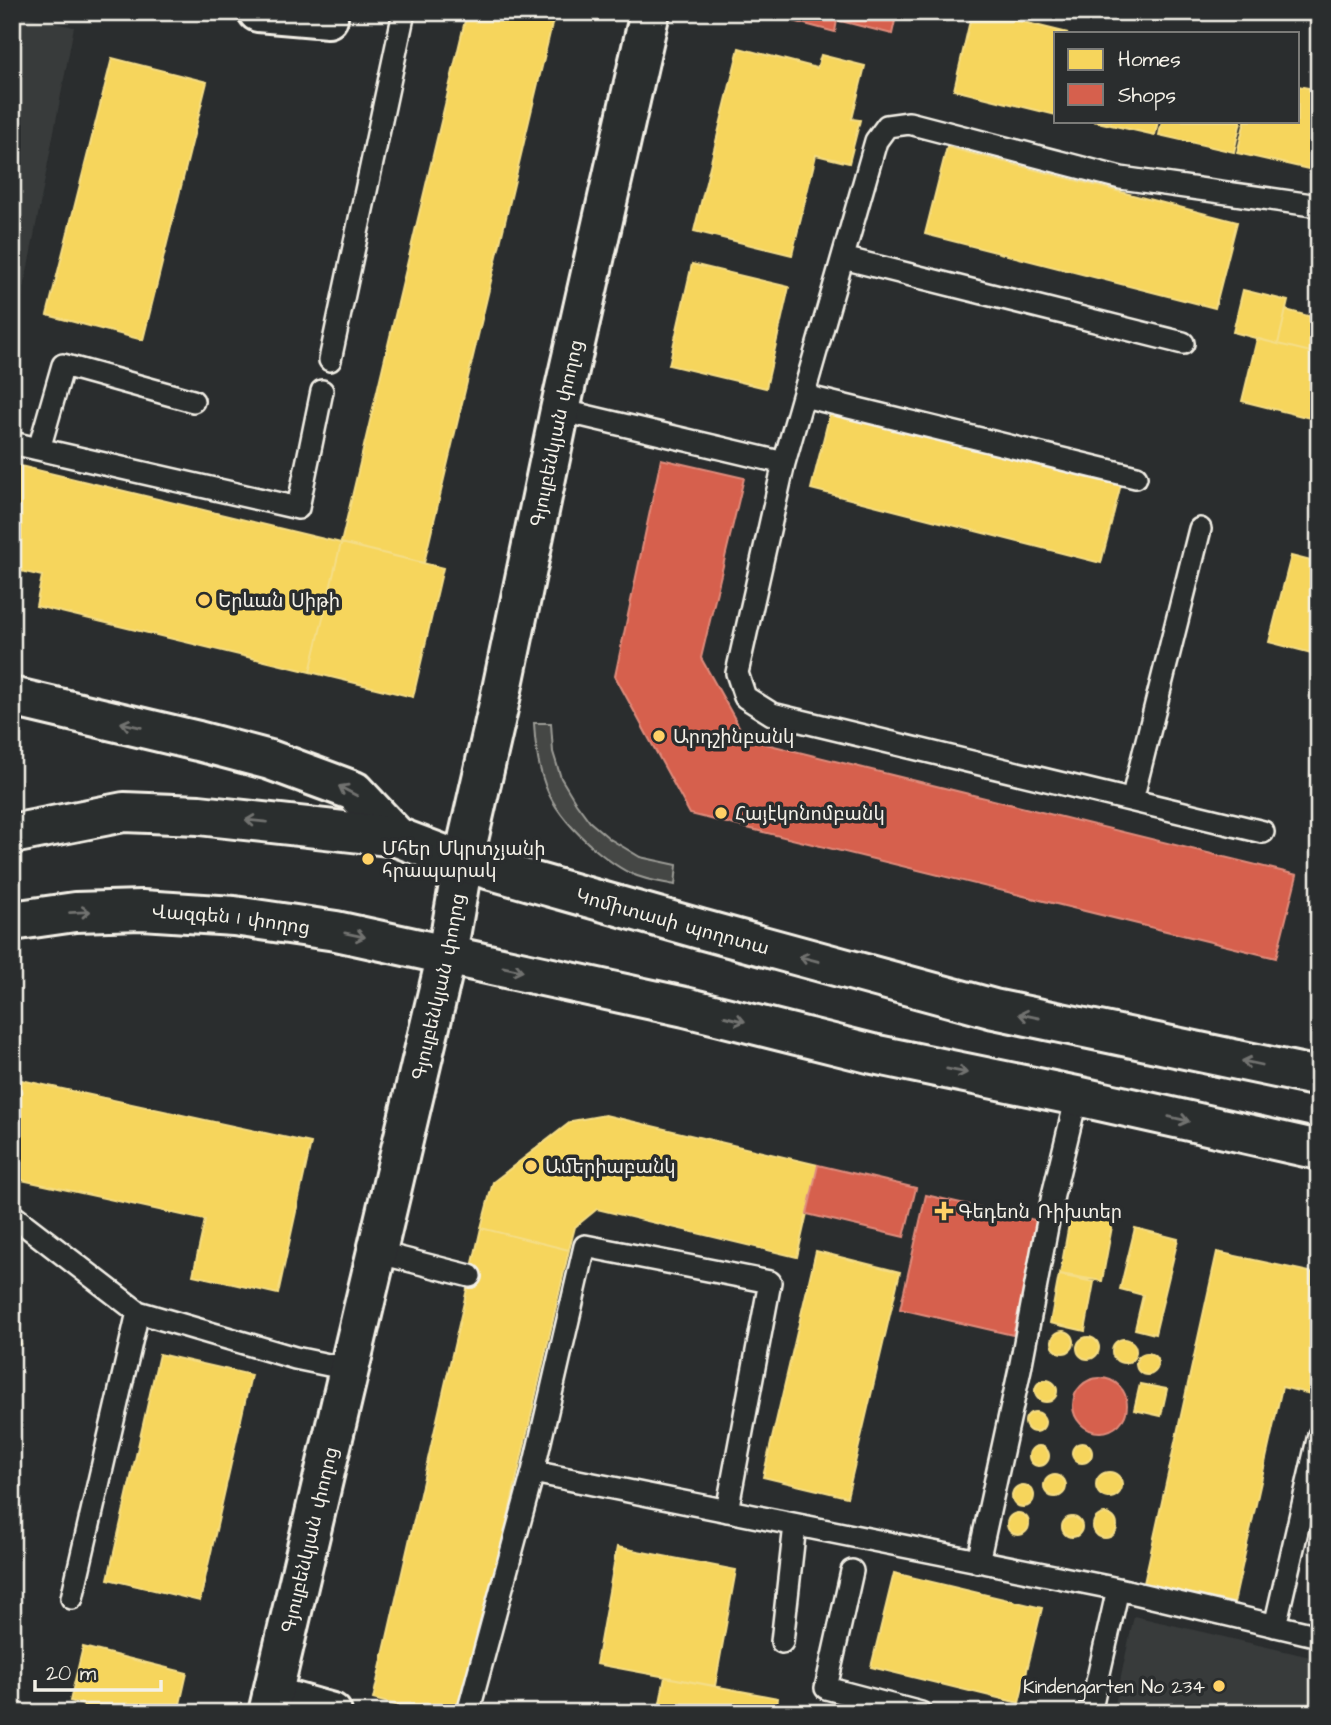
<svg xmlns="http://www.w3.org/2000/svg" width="1331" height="1725" font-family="'Architects Daughter','Noto Sans Armenian',sans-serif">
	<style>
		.built { fill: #373a3a }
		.green { fill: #444645; stroke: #9c9c96; stroke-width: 2 }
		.homes { fill: #f6d55c; stroke: #f5dd86; stroke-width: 2 }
		.shops { fill: #d6604d; stroke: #df8c7c; stroke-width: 2 }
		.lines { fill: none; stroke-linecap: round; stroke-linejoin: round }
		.lane-casing { stroke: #f4f1e8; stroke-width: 26 }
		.street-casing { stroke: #f4f1e8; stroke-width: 44 }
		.secondary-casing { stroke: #f4f1e8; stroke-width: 44 }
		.primary-casing { stroke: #f4f1e8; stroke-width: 44 }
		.lane { stroke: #2a2d2e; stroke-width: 21 }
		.street { stroke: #2a2d2e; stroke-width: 38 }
		.secondary { stroke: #2a2d2e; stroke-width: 38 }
		.primary { stroke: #2a2d2e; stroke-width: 38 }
		.oneway { stroke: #71726f }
		.poi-dot { fill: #ffd166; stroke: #2a2d2e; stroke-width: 2.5 }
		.labels { text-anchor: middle; stroke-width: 7; stroke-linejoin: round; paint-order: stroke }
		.street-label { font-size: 19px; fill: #f4f1e8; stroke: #2a2d2e }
		.poi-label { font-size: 19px; fill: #f4f1e8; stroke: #2a2d2e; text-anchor: start }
	</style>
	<rect width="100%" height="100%" fill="#2a2d2e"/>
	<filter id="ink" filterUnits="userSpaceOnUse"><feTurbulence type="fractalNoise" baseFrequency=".0143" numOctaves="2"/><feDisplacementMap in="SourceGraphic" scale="14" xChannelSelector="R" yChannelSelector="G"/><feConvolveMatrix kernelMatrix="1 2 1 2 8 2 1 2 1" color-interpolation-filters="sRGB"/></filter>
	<g filter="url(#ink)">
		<path class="built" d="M12 14 74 27 12 351Z
			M1134 1616 1319 1659V1713H1113Z"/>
		<path class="green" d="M534 723H551L553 752 561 778 576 803 590 822 610 839 640 857 677 865 675 885C661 882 645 880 632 874 620 869 607 859 596 850 550 811 537 782 534 723Z"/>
		<path class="homes" d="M467 12H522L553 20 424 563 341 543Z
			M972 12H982L1068 33H1056V115L954 90Z
			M739 48 817 68 821 55 865 66 852 119 860 120 849 163 816 155 792 255 694 231Z
			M112 58 207 82 143 340 47 315Z
			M1298 86 1319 90V142L1313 170 1237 153 1245 121H1298Z
			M1093 121H1158L1155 135Z
			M1162 121H1241L1234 152 1159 135Z
			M947 147 1237 222 1215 308 925 234Z
			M692 264 789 287 766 388 669 365Z
			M1243 290 1288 301 1278 344 1233 332Z
			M1286 310 1319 319V354L1278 344Z
			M1257 339 1319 354V400L1314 419 1242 401Z
			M831 409 1121 484 1101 563 811 489Z
			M12 464 341 543 310 672 36 606 42 576 12 569Z
			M341 543 443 568 413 697 310 672Z
			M1291 556 1319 563V655L1269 642Z
			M12 1078 311 1143 278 1294 193 1275 205 1220 12 1178Z
			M605 1115 818 1165 797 1257 597 1209 575 1227 569 1250 481 1228 493 1182 572 1121Z
			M1071 1213 1113 1221 1102 1281 1060 1274Z
			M481 1228 569 1250 463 1713H426L373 1699Z
			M1135 1228 1178 1239 1155 1334 1135 1329 1143 1295 1120 1289Z
			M816 1251 900 1272 847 1497 763 1477Z
			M1217 1252 1319 1274V1396L1282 1387 1234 1603 1144 1583Z
			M1059 1275 1094 1282 1085 1331 1050 1323Z
			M12 1327 21 1344 12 1349Z
			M1052 1342a11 11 0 1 1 22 0a11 11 0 1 1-22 0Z
			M1077 1348a11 11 0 1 1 22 0a11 11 0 1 1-22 0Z
			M1112 1351a12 12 0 1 1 24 0a12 12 0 1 1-24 0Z
			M1136 1364a11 11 0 1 1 22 0a11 11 0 1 1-22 0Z
			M159 1354 251 1375 200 1601 108 1579Z
			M1035 1391a11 11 0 1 1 22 0a11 11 0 1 1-22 0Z
			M1140 1384 1167 1389 1161 1416 1134 1410Z
			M1025 1422a10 10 0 1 1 20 0a10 10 0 1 1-20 0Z
			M1072 1453a10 10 0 1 1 20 0a10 10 0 1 1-20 0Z
			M1029 1456a10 10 0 1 1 20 0a10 10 0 1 1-20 0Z
			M1096 1485a13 13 0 1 1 26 0a13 13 0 1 1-26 0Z
			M1044 1486a11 11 0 1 1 22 0a11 11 0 1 1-22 0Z
			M1012 1496a11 11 0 1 1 22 0a11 11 0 1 1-22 0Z
			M1007 1524a11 11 0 1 1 22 0a11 11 0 1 1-22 0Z
			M1093 1526a12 12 0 1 1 24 0a12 12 0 1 1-24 0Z
			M1062 1527a10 10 0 1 1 20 0a10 10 0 1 1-20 0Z
			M617 1547 736 1570 715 1686 596 1664Z
			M894 1573 1042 1608 1019 1703 871 1667Z
			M83 1647 187 1673 178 1713H82L84 1705 70 1701Z
			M665 1677 778 1698 776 1713H658Z"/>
		<path class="shops" d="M759 12H897L892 34 837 20 835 32Z
			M661 459 744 478 701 658 746 739 1297 875 1276 958 690 814 615 676Z
			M818 1165 916 1188 904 1237 807 1214Z
			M926 1195 1039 1221 1013 1335 900 1309Z
			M1073 1405a27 27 0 1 1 54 0a27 27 0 1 1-54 0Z"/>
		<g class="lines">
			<g class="lane-casing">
				<path id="lane" d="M843 258 1183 343
					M330 360 404 12
					M804 396 1136 477
					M560 410 784 463 737 673 745 697 772 714 1263 832
					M12 443 298 508 322 391
					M39 449 63 365 193 401
					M784 463 876 141 887 126 909 123 1121 178 1319 206
					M1132 800 1200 529
					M12 1215 138 1312 295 1358 348 1369
					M376 1252 470 1276
					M533 1472 1118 1589 1319 1636
					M978 1562 1020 1369 1053 1195 1077 1096
					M852 1571 826 1688 921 1713
					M72 1598 138 1312
					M1275 1626 1319 1435
					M782 1642 795 1525
					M468 1713 533 1472 585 1246 770 1282 727 1511
					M1090 1713 1118 1589"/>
			</g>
			<g class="street-casing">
				<path id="street" d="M258 12 328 18
					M272 1696 332 1713"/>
			</g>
			<g class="secondary-casing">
				<g id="secondary">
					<path d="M12 697 198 741 270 760 354 791 397 837"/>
					<path id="s1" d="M268 1713 447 954 463 862 499 704 560 410 650 12"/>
				</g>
			</g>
			<g class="primary-casing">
				<g id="primary">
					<path id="s2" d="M12 834 124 812 199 815 397 837 463 862 700 929 994 1009 1319 1077"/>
					<path id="s3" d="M12 921 75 912 142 910 234 916 336 931 685 1007 873 1054 1077 1096 1319 1150"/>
				</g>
			</g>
			<use href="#lane" class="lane"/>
			<use href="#street" class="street"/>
			<use href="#secondary" class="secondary"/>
			<use href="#primary" class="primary"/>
		</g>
		<defs><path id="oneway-shaft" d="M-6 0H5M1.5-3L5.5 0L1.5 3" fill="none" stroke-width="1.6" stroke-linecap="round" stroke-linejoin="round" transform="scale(1.75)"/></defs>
		<g class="oneway">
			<use href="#oneway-shaft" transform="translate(131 725) rotate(-167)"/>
			<use href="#oneway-shaft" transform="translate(348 791) rotate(-152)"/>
			<use href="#oneway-shaft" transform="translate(256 821) rotate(-174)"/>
			<use href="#oneway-shaft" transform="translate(80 912) rotate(-3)"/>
			<use href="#oneway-shaft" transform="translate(355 935) rotate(12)"/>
			<use href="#oneway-shaft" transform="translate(809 959) rotate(-165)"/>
			<use href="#oneway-shaft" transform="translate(513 969) rotate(12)"/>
			<use href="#oneway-shaft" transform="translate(1029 1016) rotate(-168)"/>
			<use href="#oneway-shaft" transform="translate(735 1019) rotate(14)"/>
			<use href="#oneway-shaft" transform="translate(1252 1063) rotate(-168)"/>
			<use href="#oneway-shaft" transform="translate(957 1071) rotate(11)"/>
			<use href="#oneway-shaft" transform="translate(1179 1119) rotate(13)"/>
		</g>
	</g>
	<g class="poi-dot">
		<circle cx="204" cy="600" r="7"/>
		<circle cx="659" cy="736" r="7"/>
		<circle cx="721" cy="813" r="7"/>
		<circle cx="368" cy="859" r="7"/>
		<circle cx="531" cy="1166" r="7"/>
		<path d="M940.5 1200.5h7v7h7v7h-7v7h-7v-7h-7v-7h7z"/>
		<circle cx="1219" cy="1686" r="7"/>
	</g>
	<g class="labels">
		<g class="street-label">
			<text dy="7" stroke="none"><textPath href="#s1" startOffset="1312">Գյուլբենկյան փողոց</textPath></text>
			<text dy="7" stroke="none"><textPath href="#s3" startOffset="220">Վազգեն I փողոց</textPath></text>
			<text dy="7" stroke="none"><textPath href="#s2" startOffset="677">Կոմիտասի պողոտա</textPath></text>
			<text dy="7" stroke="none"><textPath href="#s1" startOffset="746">Գյուլբենկյան փողոց</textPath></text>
			<text dy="7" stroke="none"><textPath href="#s1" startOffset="178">Գյուլբենկյան փողոց</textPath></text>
		</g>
		<g class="poi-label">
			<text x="218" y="607">Երևան Սիթի</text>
			<text x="673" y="743">Արդշինբանկ</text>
			<text x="735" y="820">Հայէկոնոմբանկ</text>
			<text x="382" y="855">Մհեր Մկրտչյանի<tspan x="382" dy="22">հրապարակ</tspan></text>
			<text x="545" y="1173">Ամերիաբանկ</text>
			<text x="958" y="1218">Գեդեոն Ռիխտեր</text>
			<text x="1205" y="1693" text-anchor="end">Kindengarten No 234</text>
		</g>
	</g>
	<rect width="1331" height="1725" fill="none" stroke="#2a2d2e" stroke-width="42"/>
	<rect x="21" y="21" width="1289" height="1683" fill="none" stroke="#f4f1e8" stroke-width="2.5" filter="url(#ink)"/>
	<rect x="1054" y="32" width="245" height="91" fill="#2a2d2e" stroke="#7b7b78" stroke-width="2"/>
	<rect x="1068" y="49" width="35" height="21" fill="#f6d55c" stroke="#7b7b78" stroke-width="2"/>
	<text x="1118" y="66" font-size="21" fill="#f4f1e8">Homes</text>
	<rect x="1068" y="84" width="35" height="21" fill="#d6604d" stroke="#7b7b78" stroke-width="2"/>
	<text x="1118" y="102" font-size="21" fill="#f4f1e8">Shops</text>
	<path d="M35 1680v10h126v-10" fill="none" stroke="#f4f1e8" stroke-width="3.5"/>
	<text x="46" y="1680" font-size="21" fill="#f4f1e8" stroke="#2a2d2e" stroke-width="5" paint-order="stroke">20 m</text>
</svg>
